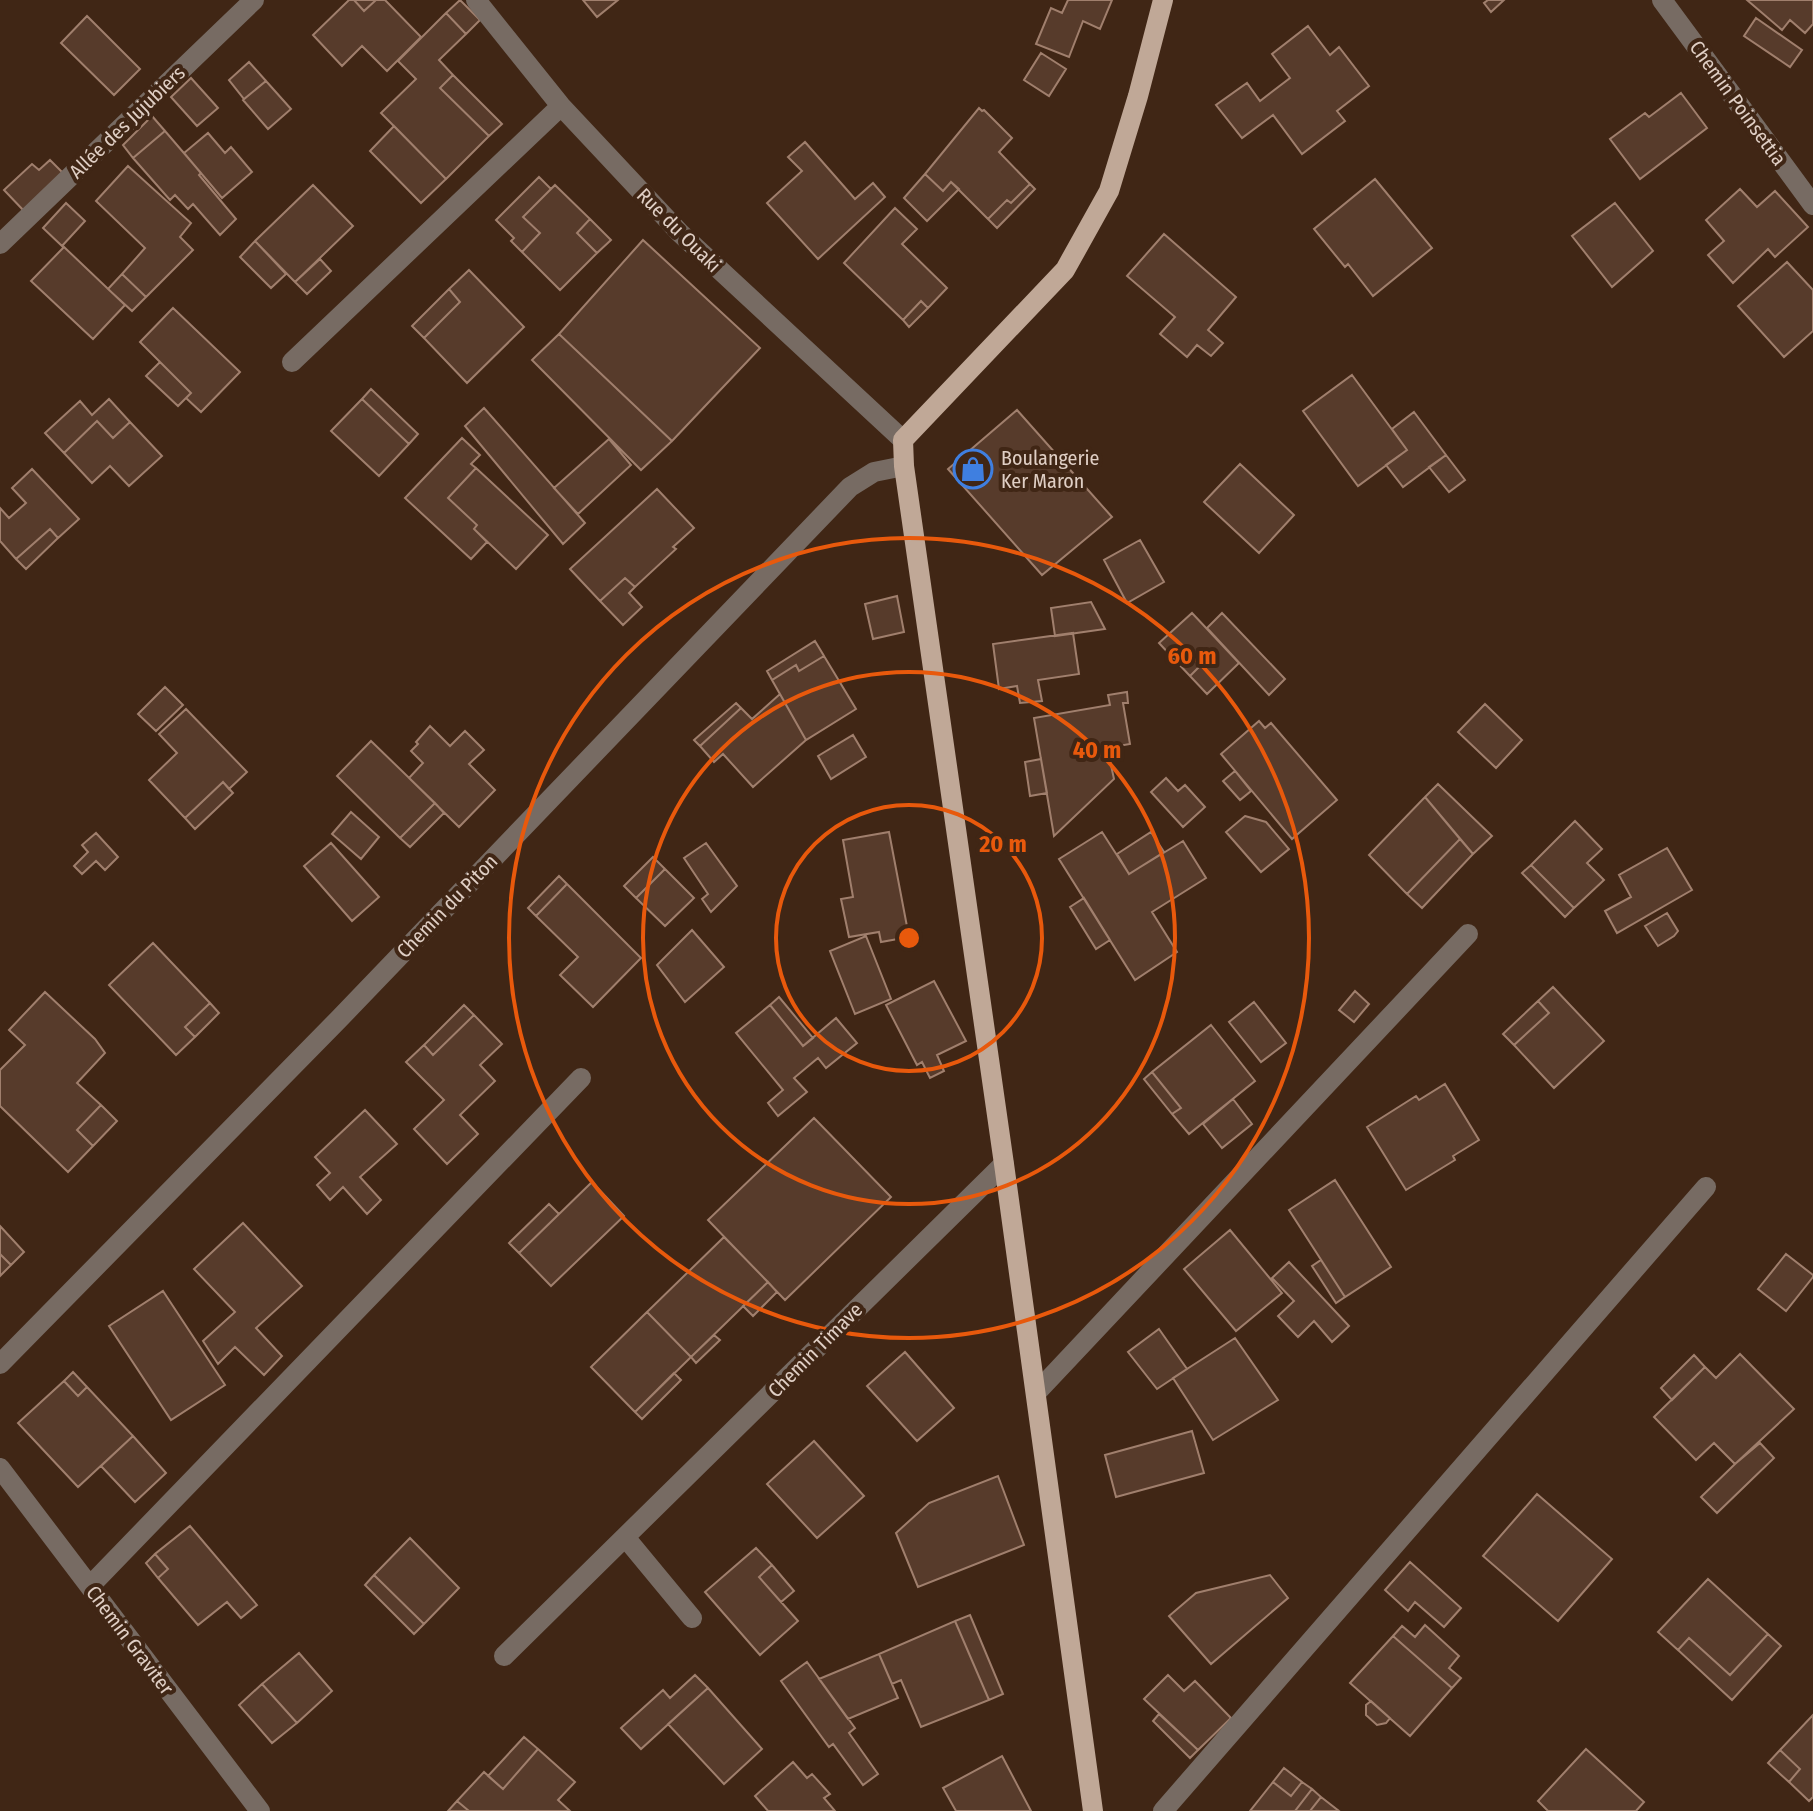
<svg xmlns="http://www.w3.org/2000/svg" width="1813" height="1811" font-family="'Fira Sans Condensed',sans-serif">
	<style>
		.building { fill: #573b2b; stroke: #a07f6d; stroke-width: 2 }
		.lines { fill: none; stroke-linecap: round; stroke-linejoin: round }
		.minor { stroke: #776b63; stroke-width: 20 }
		.major { stroke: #c0a897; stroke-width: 20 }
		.ring { fill: none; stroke: #e8590c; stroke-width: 4 }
		.labels { text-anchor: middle; stroke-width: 8; stroke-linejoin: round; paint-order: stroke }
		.street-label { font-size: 20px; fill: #e0cfc5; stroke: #402615 }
		.poi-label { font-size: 20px; fill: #e0cfc5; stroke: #402615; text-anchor: start }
		.centre { fill: #e8590c; stroke: #402615; stroke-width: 4 }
		.ring-label { font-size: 24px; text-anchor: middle; font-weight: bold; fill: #e8590c; stroke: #402615; stroke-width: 8; stroke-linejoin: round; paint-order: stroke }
	</style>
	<rect width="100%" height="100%" fill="#402615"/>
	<path class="building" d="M349 0H354L364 11 376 0H385L421 37 387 71 362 46 342 66 313 35Z
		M354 0H376L364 11Z
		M460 0 480 20 466 34 446 13Z
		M583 0H618L597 17Z
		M1068 0H1112L1100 29 1083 21 1069 57 1036 44 1051 8 1062 13Z
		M1488 0H1504L1491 12 1484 3Z
		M1747 0H1813V24L1805 33 1790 20 1782 30Z
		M446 13 466 34 439 60 453 75 440 88 489 136 446 179 381 113 416 79 398 61Z
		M87 16 140 69 114 95 61 43Z
		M1756 18 1802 50 1790 67 1744 36Z
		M1308 26 1330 55 1339 47 1369 86 1337 111 1345 121 1302 154 1273 115 1242 138 1216 105 1247 83 1260 101 1290 78 1272 54Z
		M1041 53 1066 69 1049 96 1024 80Z
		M249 62 266 81 244 99 229 80Z
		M453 75 502 124 489 136 440 88Z
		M191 78 218 108 197 126 171 97Z
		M266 81 291 109 268 129 243 100Z
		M1681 93 1707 128 1640 179 1610 139 1645 113 1649 117Z
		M979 108 982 111 984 110 1012 138 999 152 1030 184 1011 203 1007 200 988 219 951 182 943 191 925 174Z
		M152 116 165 131 133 158 123 145Z
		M394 126 446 179 421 203 370 151Z
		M165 131 201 173 199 175 236 219 220 235 193 204 188 209 175 195 170 200 133 158Z
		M208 133 225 153 231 147 252 172 222 198 184 153Z
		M805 142 855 199 873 183 885 197 818 259 767 203 802 171 788 157Z
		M50 160 64 174 25 212 4 190 32 164 39 170Z
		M128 166 191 223 180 237 193 250 146 297 122 274 145 248 96 201Z
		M925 174 943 191 951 182 959 189 927 221 904 198Z
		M539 177 551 189 523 217 540 233 522 252 511 241 514 238 496 220Z
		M1375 179 1432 248 1373 296 1348 264 1345 267 1314 229Z
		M1030 184 1035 189 997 228 988 219 1007 200 1011 203Z
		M313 185 353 226 295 282 255 241Z
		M555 185 590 219 577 233 597 253 560 290 522 252 540 233 523 217Z
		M1740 189 1757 207 1775 191 1808 227 1775 257 1768 249 1733 283 1708 255 1724 241 1706 220Z
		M66 203 85 221 62 246 43 228Z
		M1615 203 1653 251 1612 287 1572 236Z
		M895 208 917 229 902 244 947 288 928 308 921 301 903 320 844 263Z
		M590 219 611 240 597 253 577 233Z
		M1164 234 1236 297 1208 330 1223 343 1211 356 1197 345 1187 357 1160 334 1175 317 1127 276Z
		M643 240 760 348 672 441 559 334Z
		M255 241 286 274 271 288 240 257Z
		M64 247 125 305 93 339 31 281Z
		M320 259 331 271 307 294 295 282Z
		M1787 262 1813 290V331L1784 357 1738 306Z
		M469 270 524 327 467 383 424 338 460 302 449 289Z
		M122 274 146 297 132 311 108 289Z
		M449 289 460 302 424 338 412 326Z
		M921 301 928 308 909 327 903 320Z
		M173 308 240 372 201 412 186 398 191 393 140 342Z
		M559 334 672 441 641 470 532 360Z
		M160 362 191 393 178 406 146 376Z
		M1352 375 1407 450 1358 486 1303 411Z
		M371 389 418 434 409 444 362 399Z
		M109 399 130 422 113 438 97 421 64 453 45 433 80 401 92 415Z
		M362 399 409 444 379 476 331 431Z
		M484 408 585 523 563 544 465 426Z
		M1017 410 1112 517 1042 575 948 469Z
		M1414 412 1446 455 1403 487 1386 465 1407 450 1392 429Z
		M97 421 113 438 130 422 162 456 129 486 110 466 92 483 64 453Z
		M462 438 480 455 471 464 476 468 448 498 477 525 474 529 487 542 471 559 405 498Z
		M609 439 631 465 578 514 554 488Z
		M1446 455 1465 480 1449 492 1429 467Z
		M1240 464 1294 515 1259 553 1204 502Z
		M476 468 548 535 516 569 474 529 477 525 448 498Z
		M32 469 79 519 58 538 50 529 16 559 0 541V508L9 518 26 503 12 488Z
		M657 489 694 528 673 547 676 549 635 587 625 578 600 601 570 569Z
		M50 529 58 538 26 569 16 559Z
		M1140 540 1164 582 1127 603 1104 560Z
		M625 578 635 587 629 593 642 607 623 625 600 601Z
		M897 596 904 632 873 639 865 604Z
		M1091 602 1105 629 1055 636 1051 608Z
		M1192 613 1239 663 1207 694 1190 676 1202 664 1187 647 1174 659 1159 643Z
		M1222 613 1285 679 1269 695 1207 628Z
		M1073 633 1079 674 1038 680 1042 701 1020 703 1017 686 999 689 993 644Z
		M815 641 824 656 799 671 796 665 772 680 767 671Z
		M1187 647 1202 664 1190 676 1174 659Z
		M824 656 856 709 806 740 772 680 796 665 799 671Z
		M165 687 183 705 156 731 138 714Z
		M1127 692 1128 703H1123L1130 744 1118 746 1119 754 1109 756 1114 779 1054 836 1034 718 1110 705 1108 695Z
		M780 694 806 740 753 787 723 754 714 762 700 746 741 708 752 719Z
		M736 703 741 708 700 746 694 740Z
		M1485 704 1522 740 1496 768 1458 732Z
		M186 709 247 772 229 789 223 782 185 818 149 780 177 753 159 734Z
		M1259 721 1265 728 1271 723 1337 800 1292 839 1221 754Z
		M430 726 450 746 465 731 484 750 469 764 495 790 459 827 409 778 423 763 411 751 418 744 416 742Z
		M853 735 866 757 831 779 818 756Z
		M371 741 435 803 400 838 337 776Z
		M1041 759 1047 793 1030 796 1025 762Z
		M1235 771 1251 791 1240 800 1223 781Z
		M1166 778 1178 791 1185 785 1205 807 1183 827 1151 792Z
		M223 782 233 793 195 829 185 818Z
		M1438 784 1492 836 1473 854 1425 797Z
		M1425 797 1460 839 1407 894 1369 855Z
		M435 803 444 813 410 847 400 838Z
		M351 812 379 837 361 859 332 834Z
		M1245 816 1266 822 1289 849 1261 872 1226 832Z
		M1575 821 1602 849 1587 863 1604 880 1574 908 1531 865Z
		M889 832 909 937 881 942 879 932 849 937 841 899 853 897 843 840Z
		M1102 832 1129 874 1183 841 1206 878 1152 912 1177 952 1135 980 1059 859Z
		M1151 832 1164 852 1129 874 1117 854Z
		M96 833 118 857 105 870 96 861 82 874 74 866 88 852 82 845Z
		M1460 839 1473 854 1422 908 1407 894Z
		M331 843 379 897 352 921 304 866Z
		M706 843 737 886 711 912 702 899 708 894 684 858Z
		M1667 848 1692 890 1617 933 1605 911 1631 897 1619 875Z
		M653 857 665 869 636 898 624 886Z
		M1531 865 1574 908 1565 917 1522 873Z
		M665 869 694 898 665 926 636 898Z
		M559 876 567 884 536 916 528 908Z
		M567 884 641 958 593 1007 560 975 578 957 536 916Z
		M1084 898 1110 940 1096 949 1070 907Z
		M1667 913 1678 931 1674 936 1658 946 1645 926Z
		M692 930 724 967 685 1002 657 965Z
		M866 936 891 999 855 1014 830 951Z
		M153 943 210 1003 185 1027 195 1037 176 1055 109 985Z
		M934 981 966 1041 937 1055 944 1071 930 1078 922 1062 917 1065 886 1005Z
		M1553 987 1604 1041 1554 1088 1514 1045 1549 1013 1538 1001Z
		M1355 991 1369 1004 1354 1022 1339 1010Z
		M45 992 95 1039 105 1053 77 1083 101 1105 77 1130 93 1146 68 1172 0 1106V1070L25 1045 9 1030Z
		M779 997 813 1038 803 1046 770 1005Z
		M1538 1001 1549 1013 1514 1045 1503 1034Z
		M1254 1002 1286 1043 1261 1062 1229 1022Z
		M210 1003 219 1013 195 1037 185 1027Z
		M464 1005 474 1015 433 1055 424 1045Z
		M770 1005 803 1046 836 1018 857 1043 826 1068 818 1058 794 1078 807 1092 778 1116 768 1103 783 1090 736 1033Z
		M474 1015 502 1044 480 1065 495 1081 460 1115 478 1134 447 1164 414 1129 444 1100 406 1062 424 1045 433 1055Z
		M1211 1025 1255 1081 1189 1134 1172 1114 1181 1108 1152 1072Z
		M1152 1072 1181 1108 1172 1114 1144 1079Z
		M1445 1084 1479 1140 1453 1156 1455 1160 1406 1190 1367 1127 1416 1096 1419 1100Z
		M1233 1099 1252 1124 1222 1148 1203 1124Z
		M101 1105 117 1121 93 1146 77 1130Z
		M365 1110 397 1144 360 1177 381 1200 367 1214 343 1187 330 1200 317 1185 330 1173 315 1157Z
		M814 1118 891 1197 785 1300 708 1220Z
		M1335 1180 1391 1267 1345 1297 1289 1210Z
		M592 1182 624 1216 551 1286 519 1253Z
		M549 1204 559 1214 519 1253 509 1243Z
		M243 1223 302 1286 256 1328 282 1356 264 1375 235 1347 218 1364 203 1341 235 1312 194 1269Z
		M0 1226 24 1252 11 1265 0 1254Z
		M1230 1230 1282 1293 1236 1331 1184 1269Z
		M724 1237 768 1282 691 1357 647 1312Z
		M1786 1254 1813 1275V1277L1786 1311 1758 1289Z
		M1 1255 11 1265 0 1276V1256Z
		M1321 1260 1345 1297 1336 1303 1312 1266Z
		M1289 1262 1349 1326 1332 1342 1314 1321 1298 1337 1278 1316 1294 1301 1272 1278Z
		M768 1282 777 1292 753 1316 743 1306Z
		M163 1291 225 1385 171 1420 109 1326Z
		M647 1312 691 1357 635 1412 591 1367Z
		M1159 1329 1187 1369 1157 1389 1128 1352Z
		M714 1335 720 1340 696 1363 691 1357Z
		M1235 1338 1278 1400 1213 1440 1173 1378Z
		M905 1352 954 1408 917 1441 867 1386Z
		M1740 1354 1794 1409 1735 1464 1714 1443 1696 1460 1654 1417 1705 1367 1716 1378Z
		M1694 1355 1705 1367 1672 1400 1661 1388Z
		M73 1372 87 1387 78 1396 64 1381Z
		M674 1373 681 1380 642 1419 635 1412Z
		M64 1381 78 1396 87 1387 133 1436 78 1487 18 1423Z
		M1192 1431 1204 1473 1116 1497 1105 1455Z
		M133 1436 166 1473 135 1502 101 1466Z
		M814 1441 864 1496 817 1538 767 1484Z
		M1760 1443 1774 1458 1717 1513 1701 1497 1735 1464Z
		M998 1476 1024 1545 918 1587 896 1533 929 1503Z
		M1537 1494 1612 1559 1558 1621 1483 1556Z
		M190 1526 257 1605 241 1618 227 1602 198 1625 158 1578 168 1569 155 1554Z
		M410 1538 459 1588 424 1624 374 1575Z
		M756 1548 772 1565 759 1577 798 1621 760 1655 705 1592Z
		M155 1554 168 1569 158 1578 146 1563Z
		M1410 1562 1461 1608 1444 1627 1415 1602 1408 1611 1385 1590Z
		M772 1565 794 1591 781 1602 759 1577Z
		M374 1575 424 1624 414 1634 365 1585Z
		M1270 1575 1288 1598 1211 1664 1169 1616 1196 1593Z
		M1708 1579 1768 1634 1730 1675 1689 1638 1678 1650 1658 1632Z
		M970 1615 1003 1694 989 1700 955 1621Z
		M955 1621 989 1700 921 1727 901 1680 892 1684 879 1654Z
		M1425 1625 1459 1656 1449 1668 1461 1678 1452 1688 1393 1636 1402 1626 1415 1637Z
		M1768 1634 1781 1646 1732 1700 1678 1650 1689 1638 1730 1675Z
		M1393 1636 1452 1688 1410 1736 1350 1683Z
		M299 1653 332 1691 297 1723 262 1684Z
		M879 1654 898 1698 848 1719 819 1679Z
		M807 1662 855 1728 849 1733 878 1774 863 1785 833 1744 829 1747 781 1681Z
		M695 1675 708 1688 641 1749 621 1728 663 1690 670 1698Z
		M1168 1675 1184 1691 1195 1681 1231 1718 1198 1750 1144 1699Z
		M262 1684 297 1723 272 1743 239 1705Z
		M708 1688 762 1749 724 1784 668 1724Z
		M1371 1701 1390 1718 1386 1723 1377 1725 1366 1715V1705Z
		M1159 1714 1198 1750 1190 1758 1153 1721Z
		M1813 1715V1797L1809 1801 1789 1782 1800 1769 1780 1750Z
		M524 1737 538 1749 503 1789 488 1776Z
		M538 1749 575 1782 558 1800 570 1811H469L457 1801 484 1772 503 1789Z
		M1586 1749 1644 1802 1636 1811H1548L1538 1801Z
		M1780 1750 1800 1769 1789 1782 1768 1763Z
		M1002 1756 1031 1811H956L943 1788Z
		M793 1762 807 1778 812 1774 830 1794 824 1798 835 1811H768L755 1796Z
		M1284 1768 1302 1782 1291 1796 1273 1782Z
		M1273 1782 1291 1796 1302 1782 1312 1789 1295 1811H1250Z
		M1312 1789 1321 1797 1310 1811H1295Z
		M1321 1797 1339 1811H1310Z
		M457 1801 469 1811H448Z"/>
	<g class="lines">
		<path class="minor" d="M476 0 561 106 680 233 903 440
			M1662 0 1813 205
			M0 244 254 0
			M292 362 561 106
			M0 1364 339 1019 850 487 874 472 904 466
			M1036 1393 1468 934
			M0 1468 260 1811
			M625 1537 692 1618
			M90 1586 581 1078
			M504 1656 1004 1164
			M1163 1811 1706 1187"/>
		<path class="major" d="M1093 1811 1004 1164 904 466 903 440 1065 270 1109 191 1138 96 1163 0"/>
	</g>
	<g class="ring">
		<circle cx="909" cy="938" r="133"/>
		<circle cx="909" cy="938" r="266"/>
		<circle cx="909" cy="938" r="400"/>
	</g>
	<defs>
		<g id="shop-ring" transform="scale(2)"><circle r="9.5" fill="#402615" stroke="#3f7fe0" stroke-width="1.5"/><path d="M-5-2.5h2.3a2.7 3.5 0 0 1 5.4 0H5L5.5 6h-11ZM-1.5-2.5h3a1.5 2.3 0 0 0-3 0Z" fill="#3f7fe0"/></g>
	</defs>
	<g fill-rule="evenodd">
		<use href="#shop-ring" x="973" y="469"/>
	</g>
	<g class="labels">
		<g class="street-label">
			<text transform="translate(1738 103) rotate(54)" y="7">Chemin Poinsettia</text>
			<text transform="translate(127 122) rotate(-44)" y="7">Allée des Jujubiers</text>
			<text transform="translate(679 230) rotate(45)" y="7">Rue du Ouaki</text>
			<text transform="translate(447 906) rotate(-46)" y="7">Chemin du Piton</text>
			<text transform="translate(815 1350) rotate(-45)" y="7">Chemin Timave</text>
			<text transform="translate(130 1640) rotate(53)" y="7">Chemin Graviter</text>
		</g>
		<g class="poi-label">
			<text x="1001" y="465">Boulangerie<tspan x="1001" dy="23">Ker Maron</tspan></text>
		</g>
	</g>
	<circle cx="909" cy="938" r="12" class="centre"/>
	<g class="ring-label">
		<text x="1192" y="664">60 m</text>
		<text x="1097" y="758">40 m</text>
		<text x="1003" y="852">20 m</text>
	</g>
</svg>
